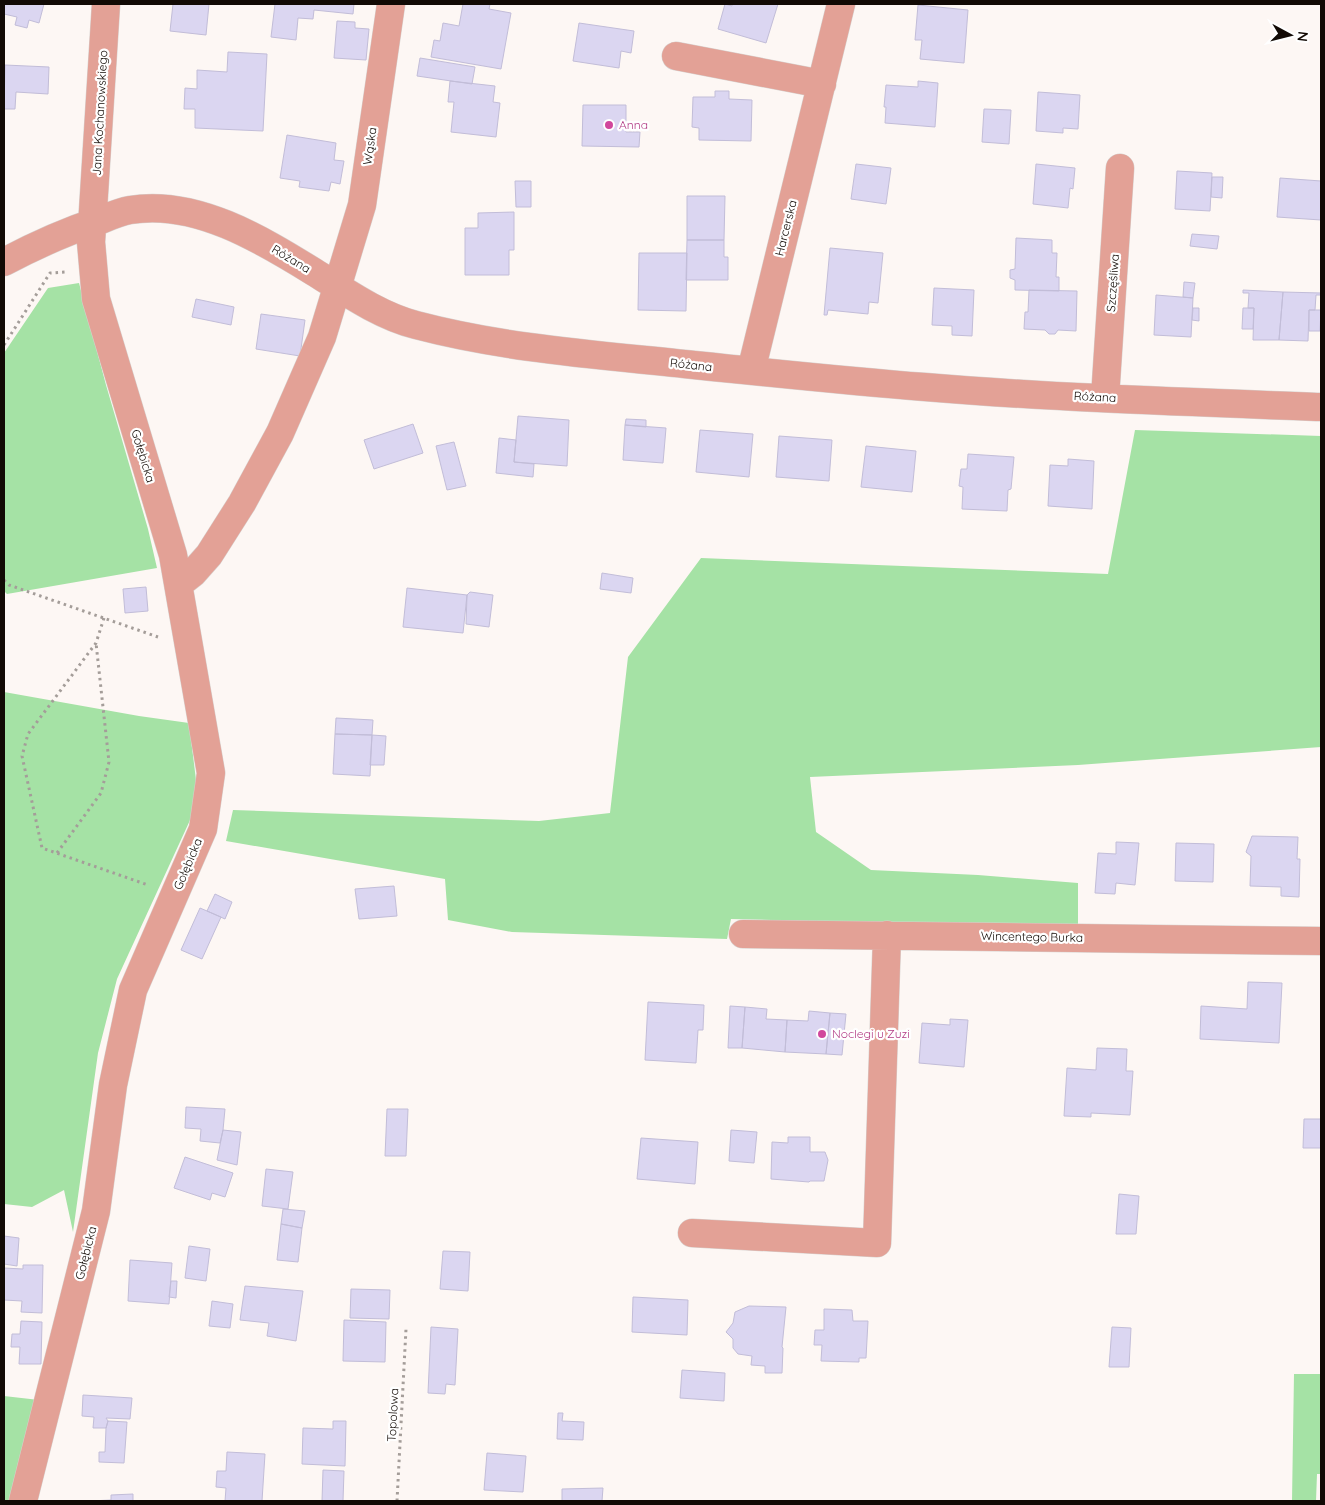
<svg xmlns="http://www.w3.org/2000/svg" width="1325" height="1505" font-family="Quicksand,sans-serif">
	<style>
		.green { fill: #a5e2a5 }
		.building { fill: #dbd6f1; stroke: #c2bdd8 }
		.lines { fill: none; stroke-linecap: round; stroke-linejoin: round }
		.minor-casing { stroke: #d7d1ce; stroke-width: 29 }
		.path { stroke: #a49d99; stroke-width: 3; stroke-dasharray: 2.5 4; stroke-linecap: butt }
		.minor { stroke: #e3a196; stroke-width: 28 }
		.hotel-dot { fill: #d1479c; stroke: #fff; stroke-width: 2 }
		.labels { text-anchor: middle; stroke-width: 4.5; stroke-linejoin: round; paint-order: stroke }
		.street-label { font-size: 12px; fill: #120a05; stroke: #fff }
		.hotel-label { font-size: 12px; fill: #b23c85; stroke: #fff; text-anchor: start }
	</style>
	<rect width="100%" height="100%" fill="#fdf7f4"/>
	<path class="green" d="M79 283 106 385 148 529 157 568 7 594 4 591V353L48 288Z
		M1135 430 1321 436V747L1078 765 810 777 816 832 871 870 978 875 1078 883V928L731 919 727 939 512 932 448 920 445 879 226 841 233 810 539 821 610 813 628 657 701 558 1108 574Z
		M4 692 139 716 189 723 196 780 191 818 117 979 98 1053 73 1232 64 1190 32 1207 4 1204Z
		M1294 1374H1321V1474H1317L1316 1501H1292Z
		M4 1396 39 1400 10 1501H4Z"/>
	<path class="building" d="M4 4H44L39 23 29 20 27 28 15 25 17 17 4 14Z
		M173 4H209L206 35 170 31Z
		M275 4H354L353 14 314 10 313 19 298 18 296 40 271 37Z
		M463 4H490L489 9 511 13 501 69 431 57 434 40 440 41 443 23 459 26Z
		M725 4 732 6V4H778L766 43 718 29Z
		M918 5 968 10 964 63 920 59 922 40H915Z
		M337 21 355 22V28L369 29 366 60 334 58Z
		M579 23 634 31 631 53 621 51 619 68 573 61Z
		M228 52 267 54 263 131 195 128V109H184L185 88 197 89V70L227 72Z
		M420 58 475 67 472 84 417 76Z
		M5 65 49 67 48 94 16 92 15 109H4Z
		M450 81 495 86 493 102 500 103 496 137 451 132 454 102H448Z
		M918 81 938 83 935 127 885 123 886 107H884L886 85 918 87Z
		M715 91H729V99L752 100 751 141 699 140V128L692 127 693 97H715Z
		M1038 92 1080 95 1078 129 1063 128V133L1036 131Z
		M583 105H626V132H640L639 147 582 146Z
		M984 109 1011 110 1009 144 982 142Z
		M287 135 336 143 334 160 344 161 340 184 331 182 329 191 299 187 300 181 280 178Z
		M856 164 891 168 886 204 851 199Z
		M1036 164 1075 168 1073 189 1070 188 1068 208 1033 204Z
		M1177 171 1212 173 1210 211 1175 209Z
		M1212 177H1223L1222 198 1211 197Z
		M1280 178 1321 181V220L1277 217Z
		M515 181H531V207H516Z
		M687 196H725L724 240H687Z
		M514 212V250H509V275H465V228H478V213Z
		M1192 234 1219 236 1217 249 1190 246Z
		M1016 238 1052 240V253H1057L1056 277H1059V291L1015 290V280L1010 278V270L1015 269Z
		M687 240H724V257H728V280H686Z
		M830 248 883 253 878 303 869 302 868 314 828 310 827 315H824Z
		M639 253H687L686 311 638 310Z
		M1184 282 1195 283 1193 298 1183 297Z
		M934 288 974 290 972 336 952 335V326L932 325Z
		M1029 290 1077 291 1076 331 1058 330 1055 334H1049L1045 330 1024 329 1025 312H1028Z
		M1243 290 1283 292 1279 340H1253L1254 308H1248L1249 293H1243Z
		M1283 292 1321 293V295H1316L1315 310H1309L1308 341 1279 340Z
		M1156 295 1193 298 1191 337 1154 335Z
		M196 299 234 307 231 325 192 317Z
		M1193 308H1199V321L1192 320Z
		M1243 308H1254L1253 329H1242Z
		M1309 310H1321L1320 331H1309Z
		M261 314 305 320 300 356 256 349Z
		M518 416 569 420 567 466 514 462Z
		M626 419 646 420V427L625 425Z
		M413 424 423 453 374 469 364 440Z
		M625 425 666 428 663 463 623 460Z
		M700 430 753 434 749 477 696 472Z
		M779 436 832 440 829 481 776 477Z
		M499 438 516 440 514 462 534 464 533 477 496 473Z
		M454 442 466 486 447 490 436 446Z
		M866 446 916 451 912 492 861 487Z
		M968 454 1014 457 1011 489 1008 490 1007 511 962 509 963 487 959 486 961 469H967Z
		M1068 459 1094 461 1092 509 1048 506 1050 465 1068 466Z
		M602 573 633 578 631 593 600 589Z
		M146 587 148 611 125 613 123 589Z
		M407 588 467 595 463 633 403 627Z
		M470 592 493 595 489 627 466 624 467 595Z
		M336 718 373 720 372 735 335 734Z
		M335 734 372 735 370 776 333 774Z
		M372 735 386 736 384 765H370Z
		M1252 836 1298 837 1297 859H1300L1299 897 1281 896V887L1250 886 1251 856 1246 852Z
		M1116 842 1139 843 1135 885 1116 883 1115 894 1095 893 1098 853 1116 854Z
		M1176 843 1214 844 1213 882 1175 881Z
		M394 886 397 916 359 919 355 889Z
		M215 894 232 902 225 919 207 911Z
		M200 908 221 917 202 959 181 950Z
		M1248 982 1282 983 1279 1043 1200 1039 1201 1006 1247 1009Z
		M648 1002 704 1005 703 1030H698L696 1063 645 1060Z
		M730 1006 745 1007 742 1048H728Z
		M745 1007 767 1009 766 1019 787 1020 785 1052 742 1048Z
		M809 1011 830 1013 826 1054 785 1052 787 1020 808 1021Z
		M830 1013 846 1014 842 1055 826 1054Z
		M950 1019 968 1020 964 1067 919 1063 922 1023 950 1025Z
		M1097 1048 1127 1049 1126 1071H1133L1130 1115 1091 1113V1117L1064 1116 1067 1068 1096 1070Z
		M186 1107 225 1109 223 1130 220 1143 200 1141 201 1129 185 1128Z
		M387 1109H408L406 1156H385Z
		M1304 1119H1321V1148H1303Z
		M223 1130 241 1132 237 1165 217 1160Z
		M731 1130 757 1132 754 1163 729 1161Z
		M788 1137H810V1152H825L828 1160 824 1181H810L809 1182 771 1179 772 1142 788 1143Z
		M641 1138 698 1142 695 1184 637 1179Z
		M185 1157 233 1173 225 1197 212 1193 210 1200 174 1188Z
		M266 1169 293 1172 288 1209 262 1206Z
		M1119 1194 1139 1196 1136 1234H1116Z
		M283 1209 305 1211 302 1228 281 1224Z
		M281 1224 302 1228 298 1262 277 1260Z
		M4 1236 19 1238 17 1266 4 1264Z
		M189 1246 210 1249 206 1281 185 1278Z
		M443 1251 470 1252 468 1291 440 1289Z
		M130 1260 172 1263 169 1304 128 1301Z
		M23 1265H43L42 1313 21 1312 22 1301 4 1300V1268L23 1269Z
		M171 1281H177L176 1298 169 1297Z
		M245 1286 303 1291 296 1341 267 1336 269 1323 240 1320Z
		M351 1289 390 1290 389 1319 350 1318Z
		M633 1297 688 1300 687 1335 632 1332Z
		M212 1301 233 1304 230 1328 209 1326Z
		M749 1306 786 1307 782 1347 783 1348 782 1373H765V1366L751 1365 752 1356 738 1354 733 1348V1339L726 1332 733 1323 735 1312Z
		M824 1309 852 1310 853 1321H868L866 1358H859V1362L821 1361 822 1345H814L815 1330H824Z
		M344 1320 386 1322 385 1362 343 1361Z
		M21 1321 42 1322 41 1364H19L20 1347H11L12 1334H20Z
		M431 1327 458 1329 455 1385 446 1384 445 1394 428 1393Z
		M1112 1327 1131 1328 1129 1367H1109Z
		M682 1370 725 1373 724 1401 680 1398Z
		M83 1395 132 1398 130 1419 106 1418 108 1421 106 1428H93L94 1417 82 1416Z
		M558 1413H563L562 1421 584 1422 583 1440 557 1439Z
		M108 1421 127 1422 124 1463 99 1462V1452H105L106 1428Z
		M333 1421H346L345 1466 302 1464 303 1428 333 1429Z
		M227 1452 265 1454 262 1501H225L226 1488 216 1487 217 1471H226Z
		M487 1453 526 1456 523 1492 484 1490Z
		M323 1470 344 1471 343 1501H322Z
		M603 1488 602 1501H562V1489Z
		M133 1494V1501H90L111 1500V1495Z"/>
	<g class="lines">
		<g class="minor-casing">
			<path id="minor" d="M676 56 822 84
				M4 262C34 246 65 232 98 221 108 217 119 212 130 210 195 199 261 239 314 272 346 292 380 316 416 325 507 349 601 355 694 365 771 373 848 381 925 387 1057 398 1189 402 1321 407
				M751 371 841 4
				M1105 398 1120 168
				M179 584 193 573 209 555 242 503 280 433 322 337 362 205 391 4
				M743 934 1321 941
				M692 1233 877 1243 887 935
				M23 1501 96 1211 113 1085 133 990 203 829 211 773 173 555 96 299 91 242 106 4"/>
		</g>
		<path class="path" d="M4 345 50 273 66 272
			M4 580 9 585 158 637
			M104 618 96 643 28 734 22 756 42 848 148 885
			M57 853 101 793 109 762 96 643
			M397 1501 406 1329"/>
		<use href="#minor" class="minor"/>
	</g>
	<g class="hotel-dot">
		<circle cx="609" cy="125" r="5"/>
		<circle cx="822" cy="1034" r="5"/>
	</g>
	<g class="labels">
		<g class="street-label">
			<text transform="translate(100 113) rotate(-87)" y="4">Jana Kochanowskiego</text>
			<text transform="translate(370 146) rotate(-82)" y="4">Wąska</text>
			<text transform="translate(786 228) rotate(-76)" y="4">Harcerska</text>
			<text transform="translate(291 259) rotate(31)" y="4">Różana</text>
			<text transform="translate(1113 283) rotate(-86)" y="4">Szczęśliwa</text>
			<text transform="translate(691 365) rotate(6)" y="4">Różana</text>
			<text transform="translate(1095 397) rotate(3)" y="4">Różana</text>
			<text transform="translate(143 456) rotate(73)" y="4">Gołębicka</text>
			<text transform="translate(188 864) rotate(-67)" y="4">Gołębicka</text>
			<text transform="translate(1032 937) rotate(1)" y="4">Wincentego Burka</text>
			<text transform="translate(86 1253) rotate(-76)" y="4">Gołębicka</text>
			<text transform="translate(393 1415) rotate(-87)" y="4">Topolowa</text>
		</g>
		<g class="hotel-label">
			<text x="619" y="129">Anna</text>
			<text x="832" y="1038">Noclegi u Zuzi</text>
		</g>
	</g>
	<rect width="1325" height="1505" fill="none" stroke="#120a05" stroke-width="10"/>
	<g transform="translate(1290 35) rotate(97)" stroke="#ffffff" stroke-width="4" paint-order="stroke">
	<path d="M0-4L9 19L0 12L-9 19Z" fill="#120a05"/>
	<text y="-8" font-size="14" font-weight="bold" text-anchor="middle" fill="#120a05">N</text>
	</g>
</svg>
